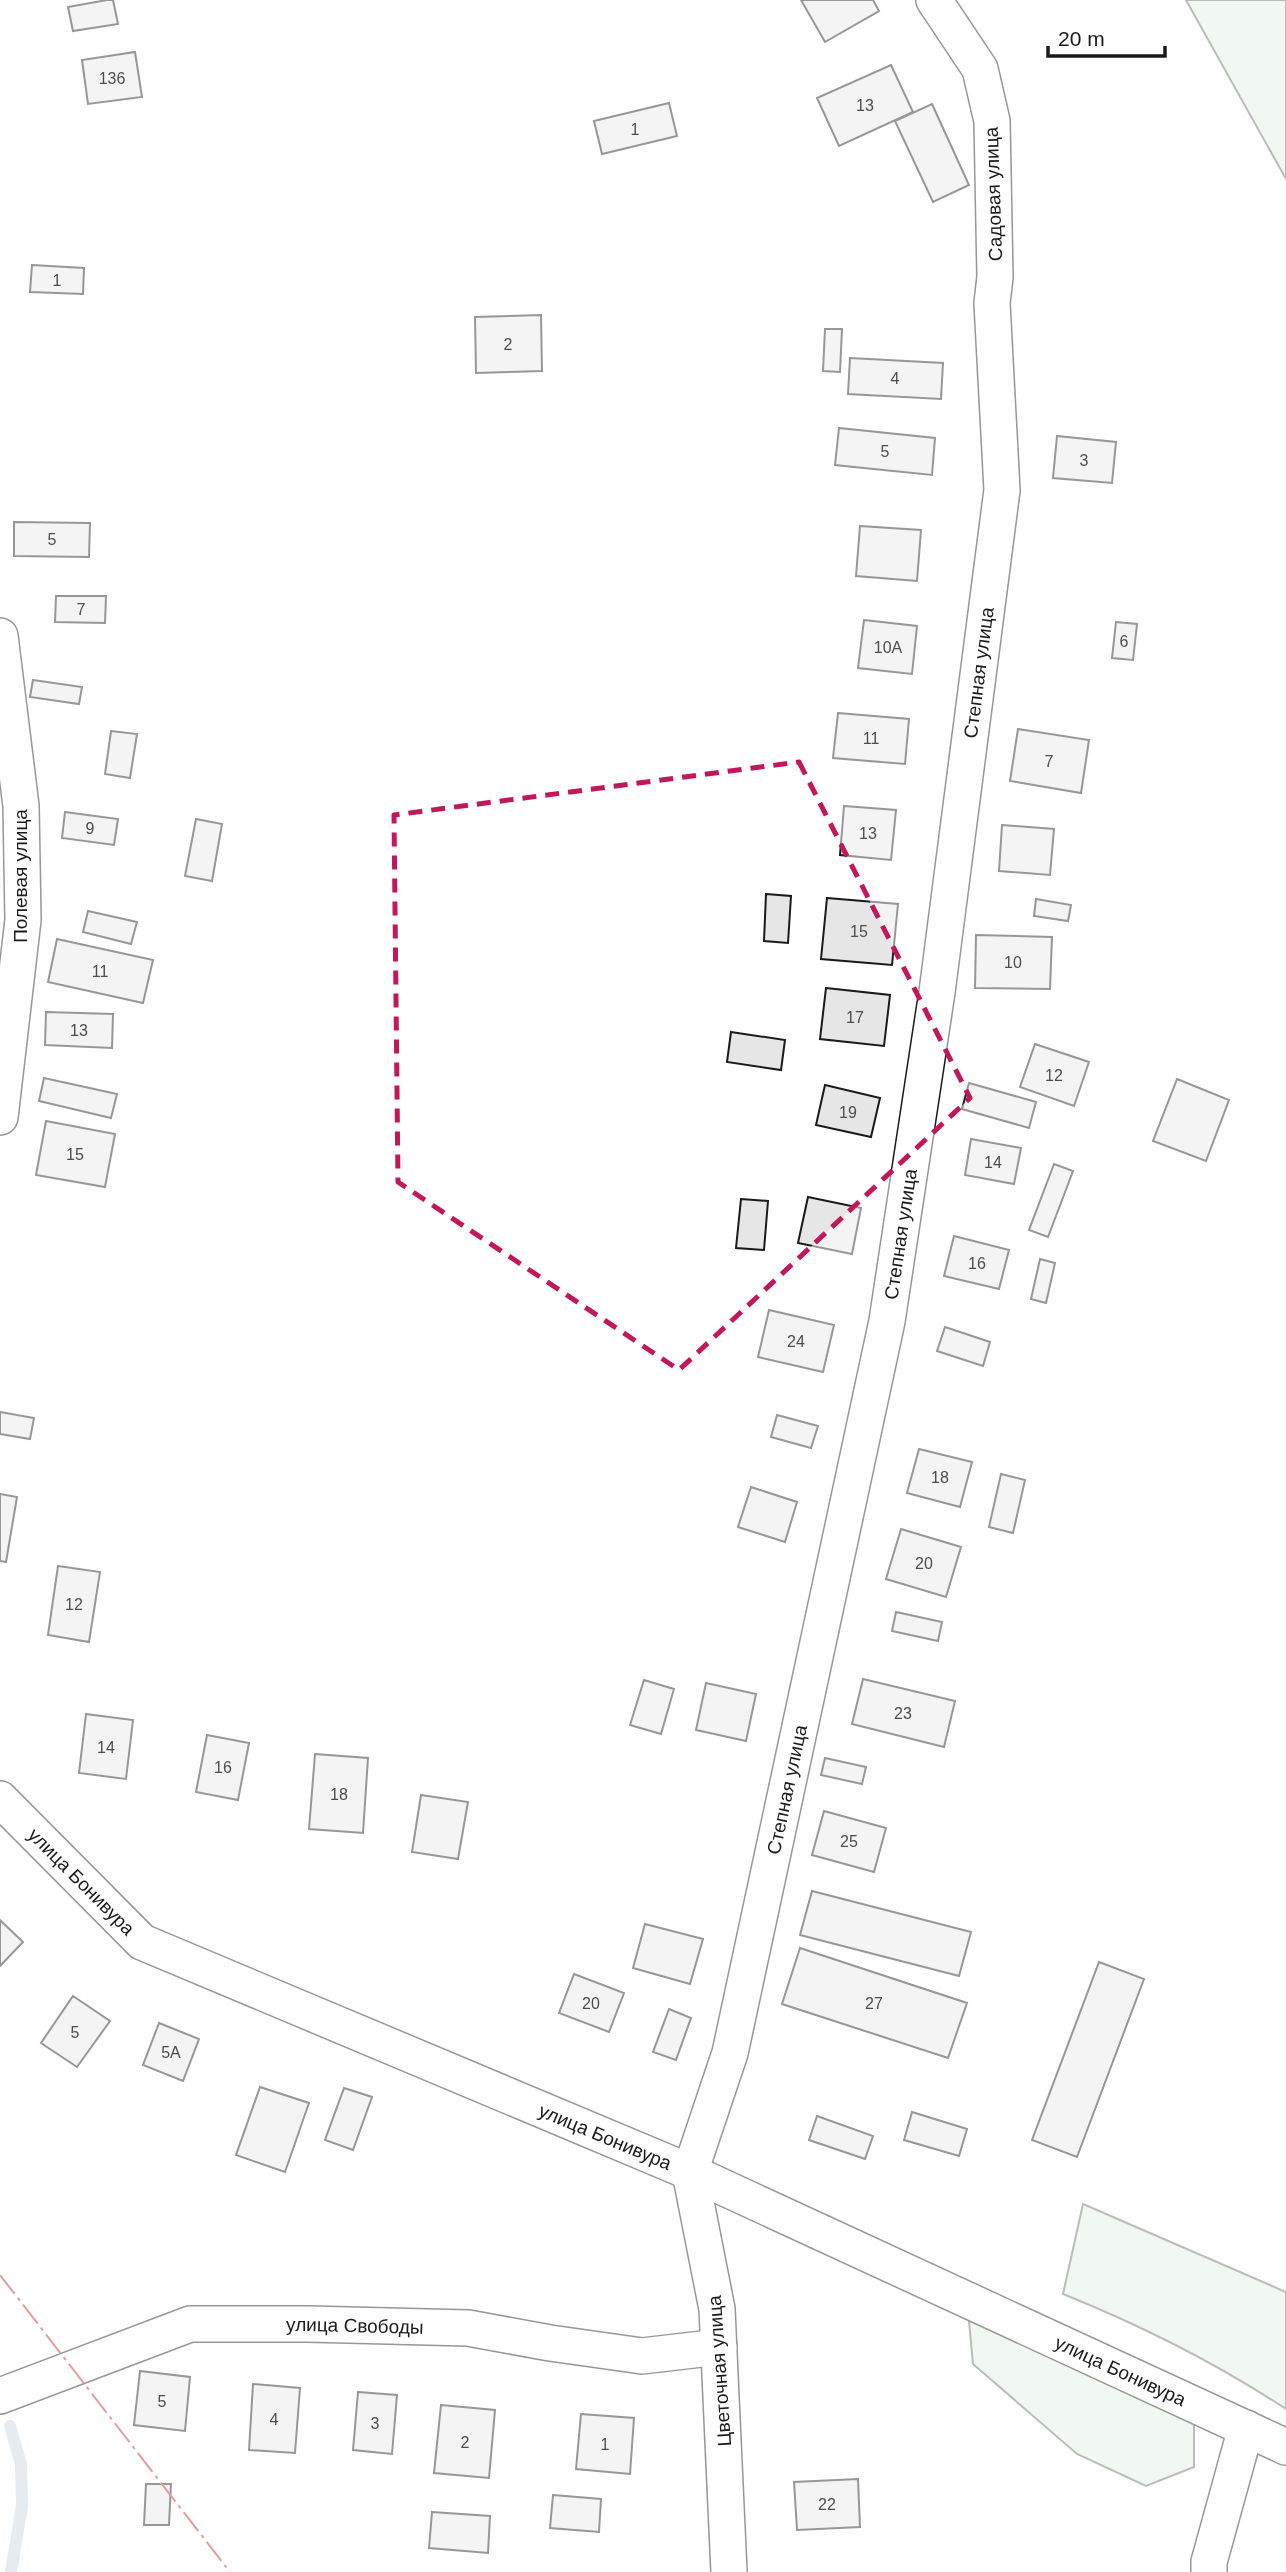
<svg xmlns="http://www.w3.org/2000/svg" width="1286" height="2572" font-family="Helvetica,sans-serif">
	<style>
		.green { fill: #e0efe3; stroke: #6a6a6a; stroke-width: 2 }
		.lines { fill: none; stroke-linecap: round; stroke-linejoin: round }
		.stream { stroke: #c6d2dc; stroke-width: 12 }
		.building { fill: #e6e6e6; stroke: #1a1a1a; stroke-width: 2 }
		.minor-casing { stroke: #1a1a1a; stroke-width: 38 }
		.minor { stroke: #fff; stroke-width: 35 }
		.power { stroke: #c62828; stroke-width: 2; stroke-dasharray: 24 5 3.5 5; stroke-linecap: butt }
		.marked { fill: none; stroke: #c2185b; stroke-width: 5; stroke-dasharray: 14 9; stroke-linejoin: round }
		.labels { text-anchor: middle; stroke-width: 5; stroke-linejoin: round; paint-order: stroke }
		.number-label { font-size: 16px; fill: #4d4d4d }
		.street-label { font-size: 19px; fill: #1a1a1a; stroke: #fff }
	</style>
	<rect width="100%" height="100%" fill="#fff"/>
	<path class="green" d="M1186 0H1286V179Z
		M1083 2204 1286 2292V2409C1216 2363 1140 2325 1063 2294Z
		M967 2300 1194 2423V2467L1146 2486 1077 2454 973 2364Z"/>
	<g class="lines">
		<path class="stream" d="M10 2426 21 2464 22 2506 11 2572"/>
	</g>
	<path class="building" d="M107 0H113L118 24 73 31 68 7Z
		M801 0H873L879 11 825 42Z
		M135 52 142 97 88 104 82 60Z
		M891 65 913 112 839 146 817 98Z
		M669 103 677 136 602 154 594 121Z
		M932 104 969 185 933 202 895 121Z
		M32 265 84 268 83 294 30 292Z
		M541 315 542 371 476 373 475 317Z
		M825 329H842L840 372 823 371Z
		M850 358 943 363 941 399 848 394Z
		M839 428 935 438 932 475 835 465Z
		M1057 436 1116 442 1112 483 1053 478Z
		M14 522 90 523 89 557 14 556Z
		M860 526 921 530 917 581 856 576Z
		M56 596H106L105 623 55 622Z
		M864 620 917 626 912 674 858 668Z
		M1116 622 1137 624 1133 660 1112 658Z
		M33 680 82 687 79 704 30 697Z
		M838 713 909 719 905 764 833 758Z
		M1018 729 1089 740 1081 793 1010 781Z
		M111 731 137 734 130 778 105 774Z
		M844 806 896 810 891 860 840 855Z
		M65 812 118 819 114 845 62 838Z
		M196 819 222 824 212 881 185 876Z
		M1002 825 1054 829 1050 875 999 871Z
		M766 894 791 896 788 943 764 941Z
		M827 898 898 904 892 965 821 959Z
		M1036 899 1071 905 1068 921 1034 916Z
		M88 911 137 922 131 944 83 932Z
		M976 935 1052 937 1050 989 975 988Z
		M57 939 153 960 143 1003 48 982Z
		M826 988 890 995 884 1046 820 1039Z
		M46 1012 113 1014 112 1048 45 1045Z
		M731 1032 785 1040 781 1070 727 1062Z
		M1035 1044 1089 1062 1074 1106 1020 1087Z
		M44 1078 117 1094 111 1118 39 1101Z
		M1177 1079 1229 1100 1206 1161 1153 1141Z
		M969 1083 1036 1102 1029 1128 962 1109Z
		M825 1085 880 1098 871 1137 816 1125Z
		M46 1121 115 1134 105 1187 36 1175Z
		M971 1139 1021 1148 1014 1184 965 1175Z
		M1054 1164 1073 1171 1048 1237 1029 1230Z
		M808 1197 861 1208 852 1254 798 1243Z
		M741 1199 768 1201 764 1250 736 1248Z
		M954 1236 1009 1250 999 1289 944 1276Z
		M1040 1259 1055 1263 1046 1303 1031 1299Z
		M769 1310 834 1325 823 1372 758 1357Z
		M945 1327 990 1342 983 1366 937 1351Z
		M0 1412 34 1418 30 1439 0 1434Z
		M777 1415 818 1426 811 1448 771 1437Z
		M919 1449 972 1462 960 1507 907 1493Z
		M1001 1474 1025 1480 1013 1533 989 1527Z
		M751 1487 797 1502 785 1542 738 1527Z
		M0 1494 17 1497 6 1562 0 1561Z
		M901 1529 961 1547 946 1597 886 1579Z
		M58 1566 100 1572 89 1642 48 1635Z
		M896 1612 942 1622 938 1641 892 1631Z
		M863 1679 955 1701 944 1747 852 1724Z
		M644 1680 674 1689 661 1734 630 1725Z
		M706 1683 756 1694 746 1741 696 1730Z
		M86 1714 133 1720 126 1779 79 1773Z
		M207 1735 249 1743 238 1800 196 1792Z
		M315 1754 368 1758 363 1833 309 1829Z
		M825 1758 866 1767 862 1784 821 1775Z
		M421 1795 468 1802 458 1859 412 1852Z
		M824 1811 886 1828 874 1872 812 1855Z
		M812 1891 971 1932 959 1976 800 1935Z
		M0 1920 23 1942 0 1966Z
		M645 1924 703 1939 690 1984 633 1968Z
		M800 1948 967 2003 948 2058 782 2004Z
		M1099 1962 1144 1979 1077 2157 1032 2140Z
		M574 1974 624 1993 609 2032 559 2013Z
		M73 1996 110 2021 77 2067 41 2043Z
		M669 2009 691 2018 676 2060 653 2052Z
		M159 2023 199 2039 183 2081 143 2065Z
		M260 2087 309 2103 285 2172 236 2155Z
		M344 2088 372 2097 353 2150 325 2140Z
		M912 2112 967 2129 959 2156 904 2140Z
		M817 2116 873 2136 865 2159 809 2140Z
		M140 2371 190 2377 185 2431 134 2425Z
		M253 2384 300 2388 295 2453 249 2450Z
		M358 2392 397 2395 392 2454 353 2450Z
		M441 2405 495 2410 489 2478 434 2473Z
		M581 2414 634 2418 630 2474 576 2469Z
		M858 2479 860 2527 797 2530 794 2482Z
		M146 2484H171L169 2525H144Z
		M553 2495 601 2499 599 2532 550 2528Z
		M432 2512 490 2516 488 2553 429 2548Z"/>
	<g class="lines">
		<g class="minor-casing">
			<g id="minor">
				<path d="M0 636 21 806 23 920 0 1117"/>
				<path id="s1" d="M0 1799 142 1942 690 2172 1286 2447"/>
				<path id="s2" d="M0 2396 190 2324H308L468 2328 550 2343 642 2356 719 2347"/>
				<path id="s3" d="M729 2572 717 2309 690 2172 730 2053 887 1321 937 992 1002 490 992 303 995 277 992 121 980 69 934 0"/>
				<path d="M1209 2572V2562L1246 2428"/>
			</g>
		</g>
		<use href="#minor" class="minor"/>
		<path class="power" d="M0 2275 230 2572"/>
	</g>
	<path d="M0 0H1286V2572H0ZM799 762 970 1098 679 1370 398 1182 394 815Z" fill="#fff" fill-opacity=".55" fill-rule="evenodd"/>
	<path class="marked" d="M799 762 970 1098 679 1370 398 1182 394 815Z"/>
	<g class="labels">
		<g class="number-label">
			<text x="112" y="84">136</text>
			<text x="865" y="111">13</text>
			<text x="635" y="135">1</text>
			<text x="57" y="286">1</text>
			<text x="508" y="350">2</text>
			<text x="895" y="384">4</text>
			<text x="885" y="457">5</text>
			<text x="1084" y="466">3</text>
			<text x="52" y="545">5</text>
			<text x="81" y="615">7</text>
			<text x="1124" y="647">6</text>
			<text x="888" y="653">10А</text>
			<text x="871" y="744">11</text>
			<text x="1049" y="767">7</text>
			<text x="90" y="834">9</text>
			<text x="868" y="839">13</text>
			<text x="859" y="937">15</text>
			<text x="1013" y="968">10</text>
			<text x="100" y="977">11</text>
			<text x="855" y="1023">17</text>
			<text x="79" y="1036">13</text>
			<text x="1054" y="1081">12</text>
			<text x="848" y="1118">19</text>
			<text x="75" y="1160">15</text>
			<text x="993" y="1168">14</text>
			<text x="977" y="1269">16</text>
			<text x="796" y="1347">24</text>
			<text x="940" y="1483">18</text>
			<text x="924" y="1569">20</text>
			<text x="74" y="1610">12</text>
			<text x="903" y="1719">23</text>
			<text x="106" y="1753">14</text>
			<text x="223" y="1773">16</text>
			<text x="339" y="1800">18</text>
			<text x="849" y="1847">25</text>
			<text x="591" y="2009">20</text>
			<text x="874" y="2009">27</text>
			<text x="75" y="2038">5</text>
			<text x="171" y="2058">5А</text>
			<text x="162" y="2407">5</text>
			<text x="274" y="2425">4</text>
			<text x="375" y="2429">3</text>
			<text x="465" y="2448">2</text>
			<text x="605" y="2450">1</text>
			<text x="827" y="2510">22</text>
		</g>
		<g class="street-label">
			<text transform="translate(993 194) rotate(-92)" y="7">Садовая улица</text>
			<text dy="7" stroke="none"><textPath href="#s3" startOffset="1932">Степная улица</textPath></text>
			<text transform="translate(20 876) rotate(-90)" y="7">Полевая улица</text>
			<text dy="7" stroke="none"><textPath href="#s3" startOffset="1365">Степная улица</textPath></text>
			<text dy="7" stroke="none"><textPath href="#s3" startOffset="798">Степная улица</textPath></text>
			<text dy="7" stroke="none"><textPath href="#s1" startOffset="116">улица Бонивура</textPath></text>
			<text dy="7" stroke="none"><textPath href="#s1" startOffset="704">улица Бонивура</textPath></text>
			<text dy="7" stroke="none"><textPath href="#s2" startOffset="368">улица Свободы</textPath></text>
			<text transform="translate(719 2371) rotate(-94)" y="7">Цветочная улица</text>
			<text dy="7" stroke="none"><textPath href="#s1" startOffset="1270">улица Бонивура</textPath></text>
		</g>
	</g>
	<path d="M1048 46v10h117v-10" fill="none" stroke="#1a1a1a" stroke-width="3.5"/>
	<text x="1058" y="46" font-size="21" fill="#1a1a1a" stroke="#ffffff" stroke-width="5" paint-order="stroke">20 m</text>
</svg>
